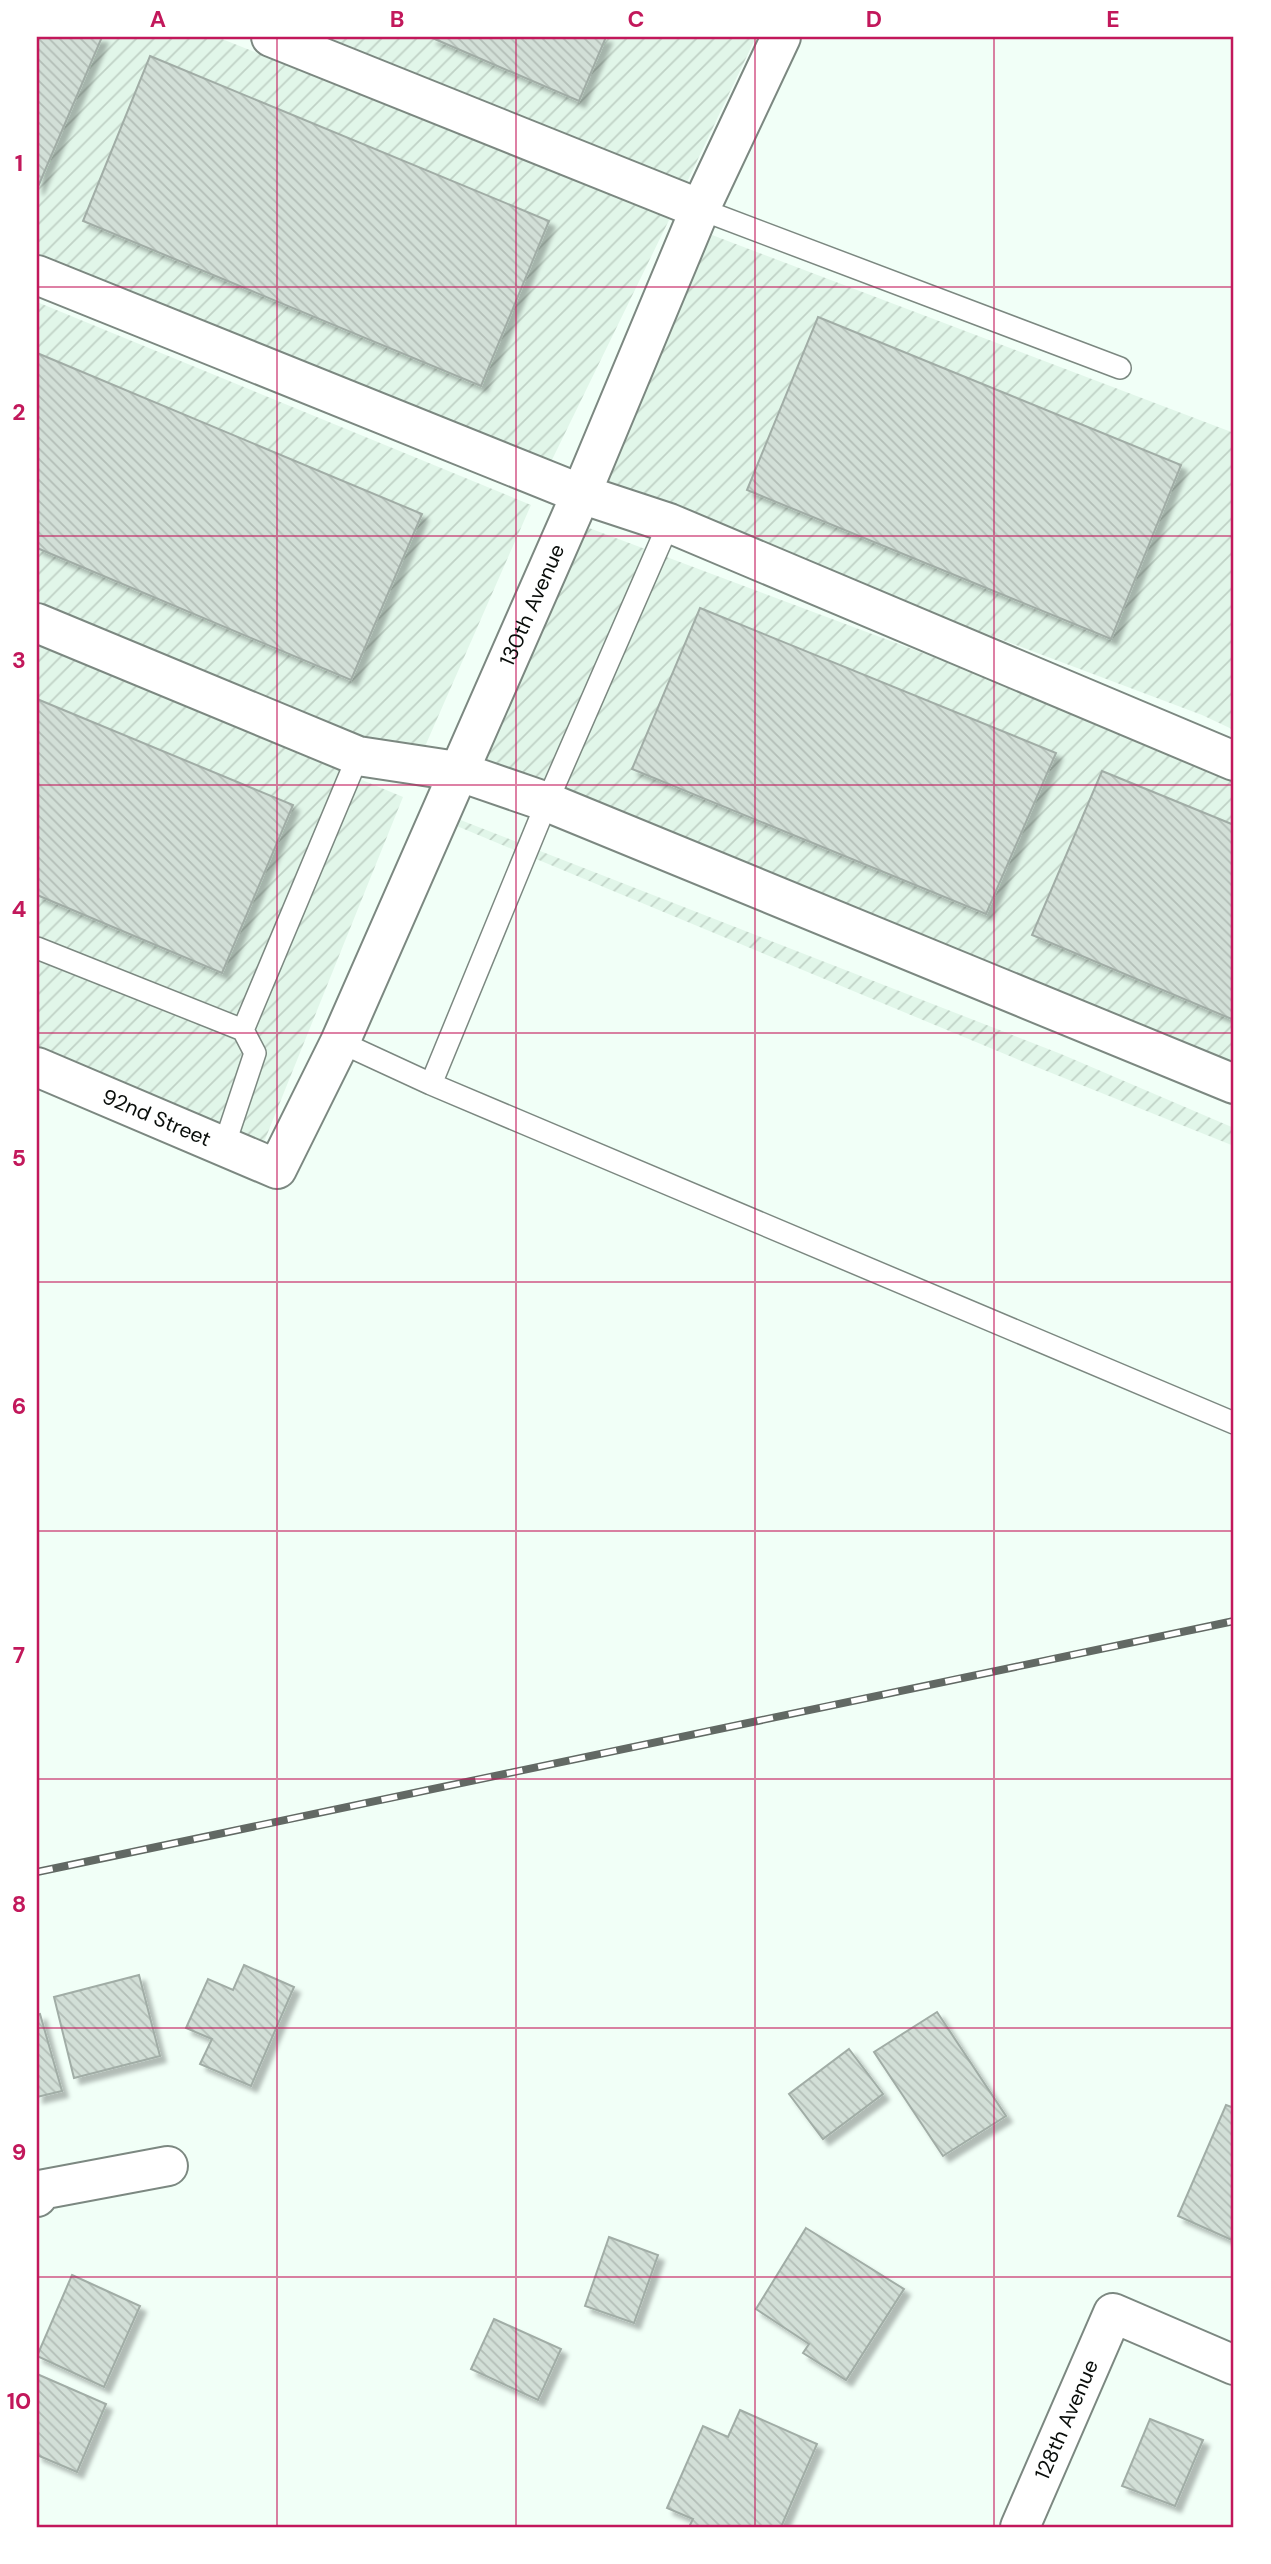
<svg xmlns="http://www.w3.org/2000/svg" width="1271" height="2564" font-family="'DM Sans',sans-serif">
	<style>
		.industrial { fill: url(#industrial-furrows) }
		.building { fill: url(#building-back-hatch); stroke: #a1ada6; stroke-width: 2; filter: url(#shadow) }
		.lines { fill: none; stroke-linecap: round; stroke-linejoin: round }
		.service-casing { stroke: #7c8881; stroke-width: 24 }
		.minor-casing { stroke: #7c8881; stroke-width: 42 }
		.service { stroke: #fff; stroke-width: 21 }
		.minor { stroke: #fff; stroke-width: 38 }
		.rail-casing { stroke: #626964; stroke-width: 8 }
		.rail { stroke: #fff; stroke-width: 5; stroke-dasharray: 16; stroke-linecap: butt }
		.grid { fill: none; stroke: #c2185b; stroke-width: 2; stroke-opacity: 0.55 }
		.labels { text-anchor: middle; stroke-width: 7; stroke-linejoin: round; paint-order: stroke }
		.street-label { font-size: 21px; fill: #090d0a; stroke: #fff }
		.neatline { fill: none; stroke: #c2185b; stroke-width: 2.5 }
		.grid-label { font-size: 23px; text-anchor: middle; font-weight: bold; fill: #c2185b }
	</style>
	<defs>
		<pattern id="industrial-furrows" width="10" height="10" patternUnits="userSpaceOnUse" patternTransform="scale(1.75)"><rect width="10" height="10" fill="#e1f6e9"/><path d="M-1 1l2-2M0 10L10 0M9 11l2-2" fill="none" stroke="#c0d2c6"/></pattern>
		<pattern id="building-back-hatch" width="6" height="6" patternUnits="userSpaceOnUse" patternTransform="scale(1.75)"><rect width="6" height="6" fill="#d2dfd7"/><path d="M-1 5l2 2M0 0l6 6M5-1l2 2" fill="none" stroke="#b3beb7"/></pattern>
		<filter id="shadow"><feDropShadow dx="6" dy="6" stdDeviation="2" flood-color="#0004"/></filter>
	</defs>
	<rect width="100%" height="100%" fill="#f1fff7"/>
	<path class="industrial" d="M37 37H217L670 218 548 468 37 258Z
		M325 37H756L687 182Z
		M712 235 1234 433V730L1202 715 591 485Z
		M37 302 531 505 419 760 37 601Z
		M573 522 1187 752 1234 774V1085L461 777Z
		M37 645 403 797 264 1142 37 1045Z
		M445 814 1061 1054 1234 1128V1146L1019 1060 452 824Z"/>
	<path class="building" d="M37 37H102L37 189Z
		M430 37H606L579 101Z
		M150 56 549 221 481 386 83 221Z
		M818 317 1181 465 1111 639 747 490Z
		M37 353 422 514 351 680 37 548Z
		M700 608 1056 753 986 914 632 769Z
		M37 699 293 805 222 973 37 895Z
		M1102 771 1234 825V1020L1032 935Z
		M244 1965 294 1987 251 2086 200 2064 212 2039 186 2028 208 1979 233 1990Z
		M139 1975 160 2056 74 2078 54 1997Z
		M937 2012 1006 2116 943 2156 874 2052Z
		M40 2014 62 2091 37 2097V2015Z
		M849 2049 883 2094 823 2139 789 2094Z
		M1226 2105 1234 2108V2241L1178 2216Z
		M806 2228 904 2289 846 2380 803 2353 809 2344 756 2309Z
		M609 2237 658 2255 634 2323 585 2306Z
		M72 2275 140 2306 104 2387 37 2356Z
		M494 2319 561 2349 538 2400 471 2369Z
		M37 2374 106 2404 77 2472 37 2455Z
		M740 2410 817 2444 781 2527H689L693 2519 667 2508 703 2426 728 2437Z
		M1150 2419 1203 2440 1175 2506 1122 2486Z"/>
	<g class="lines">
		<g class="service-casing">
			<path id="service" d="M700 209 1120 368
				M37 948 243 1030 255 1053 224 1146
				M243 1030 358 756
				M340 1042 431 1084 1234 1423
				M431 1084 547 802 669 523"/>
		</g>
		<g class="minor-casing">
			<g id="minor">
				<path d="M271 37 700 209"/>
				<path d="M37 275 581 494 669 523 1234 761"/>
				<path d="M37 623 358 756 457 771 547 802 1234 1084"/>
				<path id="s1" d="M37 1067 277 1169 340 1042 581 494 700 209 781 37"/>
				<path d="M37 2197 40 2190 168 2166"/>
				<path id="s2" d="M1020 2527 1113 2313 1234 2365"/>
			</g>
		</g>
		<use href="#service" class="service"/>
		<use href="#minor" class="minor"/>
		<g class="rail-casing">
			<path id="rail" d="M37 1872 1234 1621"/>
		</g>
		<use href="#rail" class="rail"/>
	</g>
	<path class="grid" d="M277 37V2527M516 37V2527M755 37V2527M994 37V2527M37 287H1234M37 536H1234M37 785H1234M37 1033H1234M37 1282H1234M37 1531H1234M37 1779H1234M37 2028H1234M37 2277H1234"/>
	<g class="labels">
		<g class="street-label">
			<text dy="7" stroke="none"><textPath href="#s1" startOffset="880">130th Avenue</textPath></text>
			<text dy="7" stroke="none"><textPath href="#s1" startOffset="130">92nd Street</textPath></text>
			<text dy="7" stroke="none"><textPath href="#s2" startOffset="117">128th Avenue</textPath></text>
		</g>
	</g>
	<rect width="1271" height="2564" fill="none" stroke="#ffffff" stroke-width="77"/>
	<rect x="38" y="38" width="1194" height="2488" class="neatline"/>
	<g class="grid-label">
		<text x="158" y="27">A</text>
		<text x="397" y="27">B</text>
		<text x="636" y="27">C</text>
		<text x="874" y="27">D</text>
		<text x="1113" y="27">E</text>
		<text x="19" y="171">1</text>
		<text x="19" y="420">2</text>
		<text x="19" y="668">3</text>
		<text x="19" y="917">4</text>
		<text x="19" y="1166">5</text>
		<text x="19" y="1414">6</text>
		<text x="19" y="1663">7</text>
		<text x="19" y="1912">8</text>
		<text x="19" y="2160">9</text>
		<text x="19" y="2409">10</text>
	</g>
</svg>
